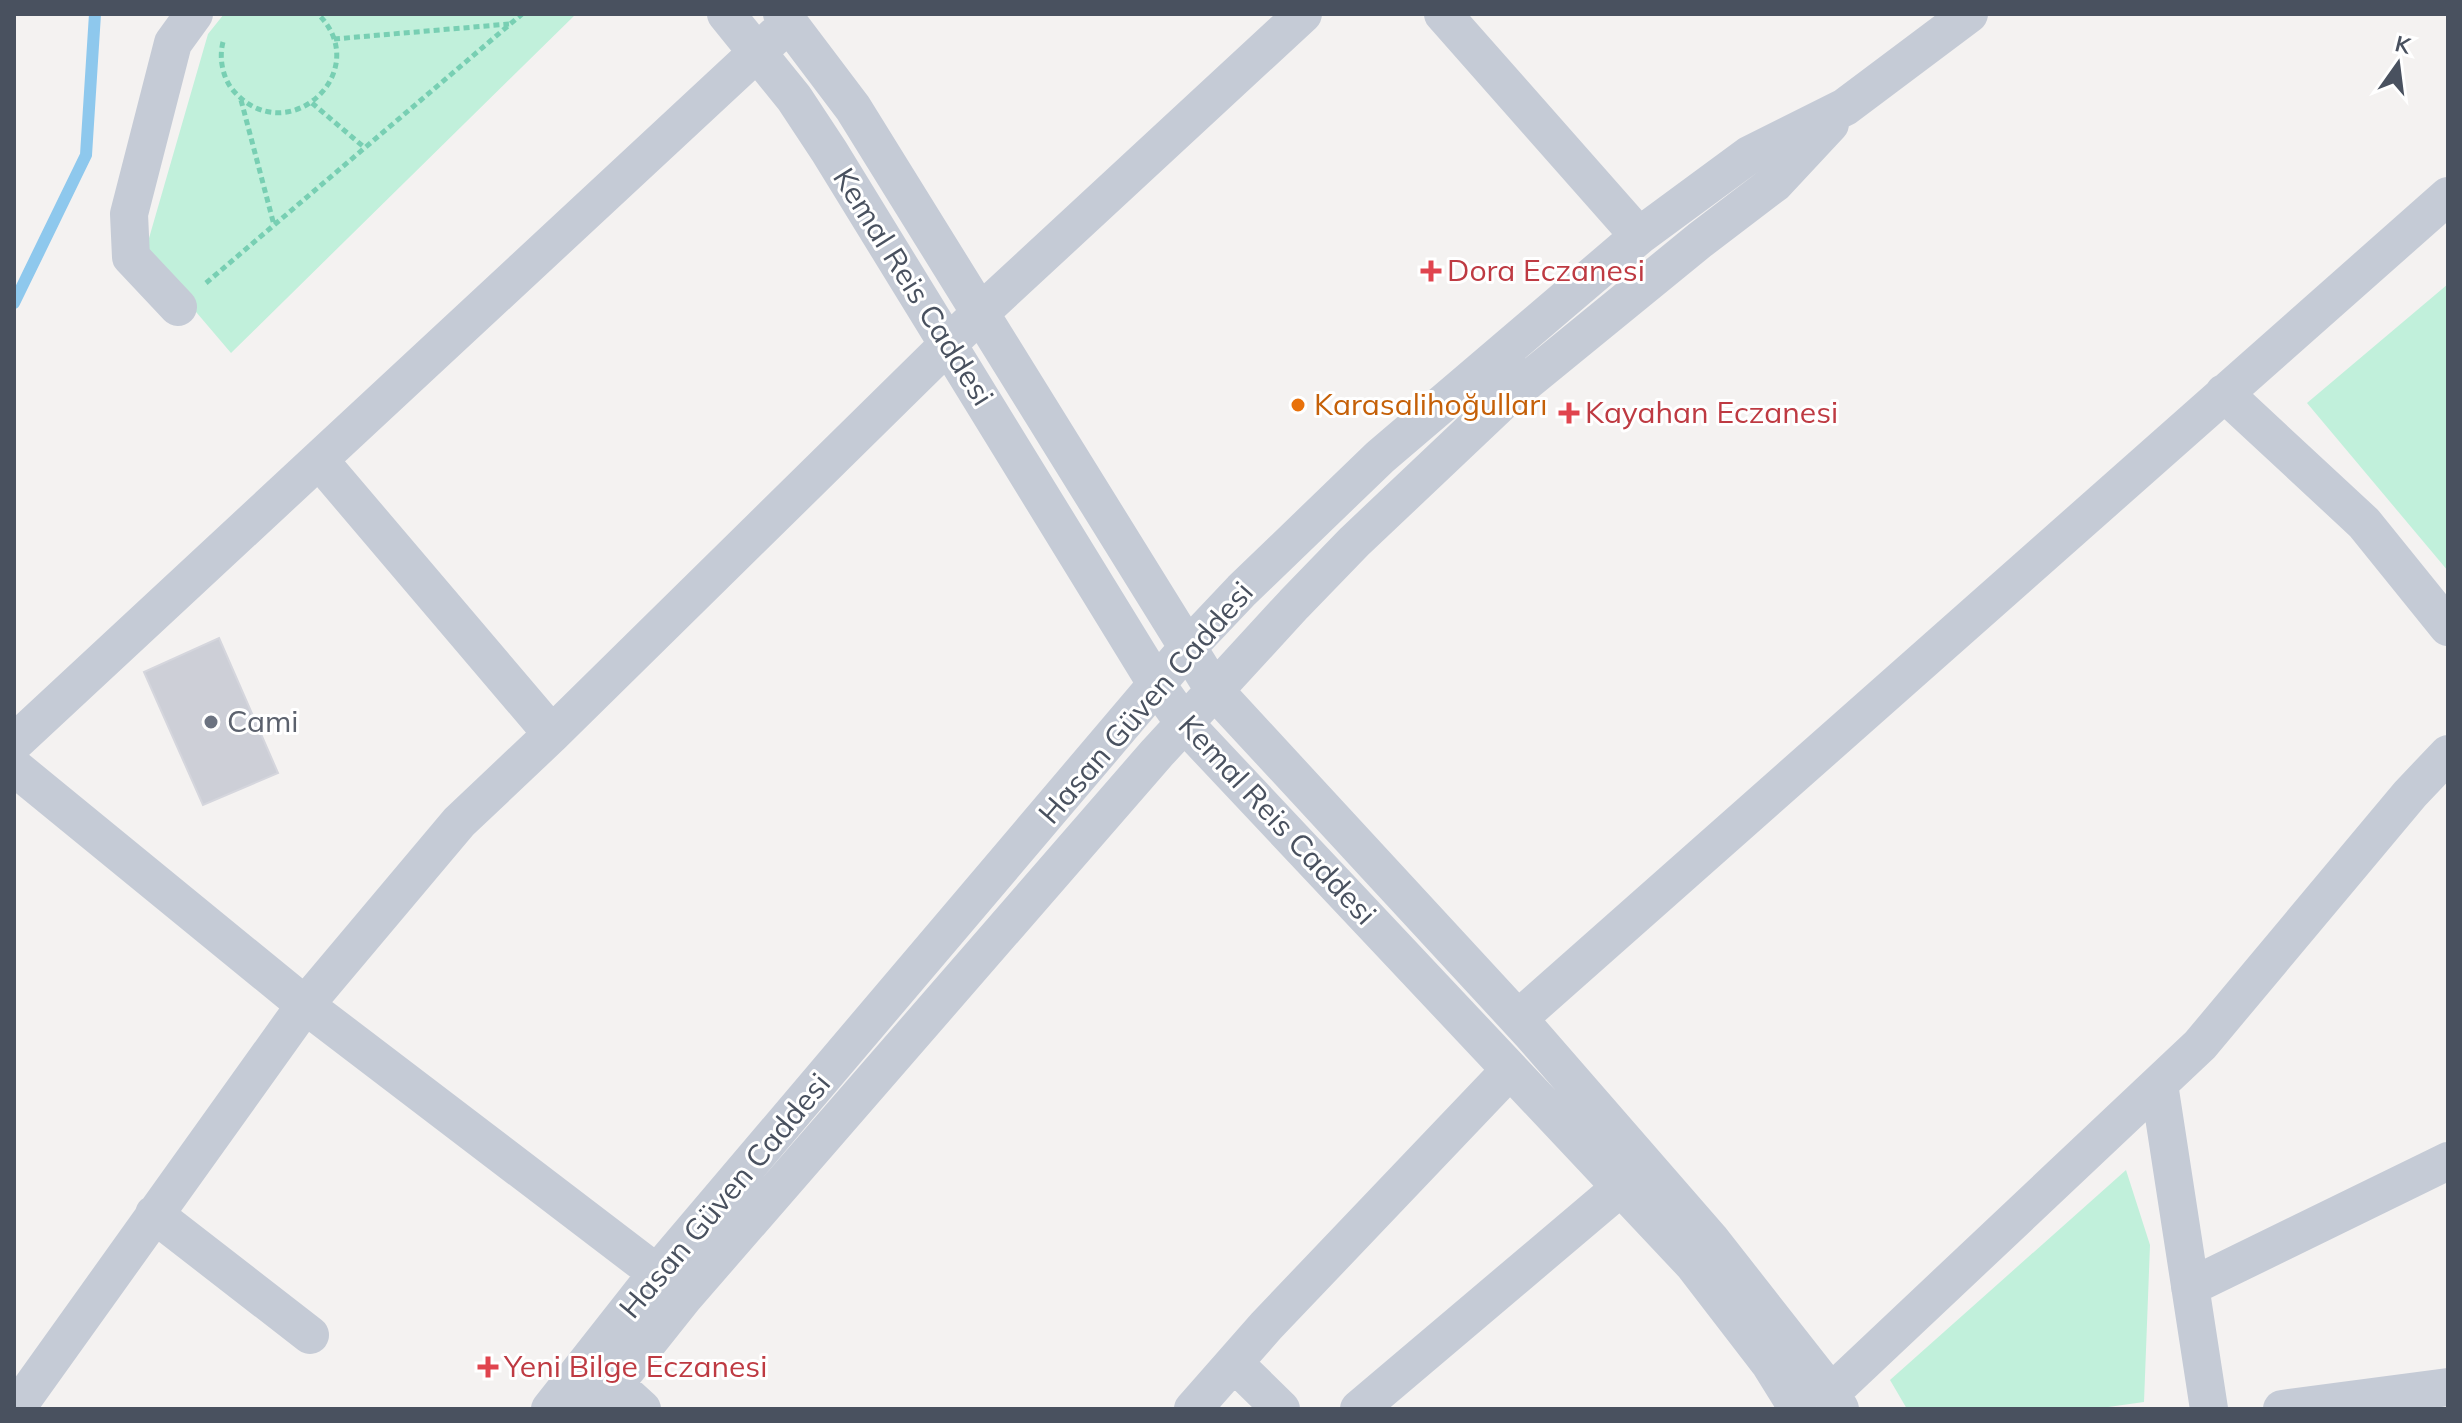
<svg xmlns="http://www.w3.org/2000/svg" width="2462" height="1423" font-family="Mulish,sans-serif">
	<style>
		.green { fill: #c1f0db }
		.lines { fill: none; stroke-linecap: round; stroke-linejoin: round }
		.stream { stroke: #8ec8ed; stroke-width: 12 }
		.building { fill: #cdcfd7; stroke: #d5d6dd; stroke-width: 2 }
		.path { stroke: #78cfb3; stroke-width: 5; stroke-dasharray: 6 4; stroke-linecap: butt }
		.minor { stroke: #c5cbd6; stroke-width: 38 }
		.health-dot { fill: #e0444e; stroke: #fff; stroke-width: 3 }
		.food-dot { fill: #e8710a; stroke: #fff; stroke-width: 3 }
		.worship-dot { fill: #6b7280; stroke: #fff; stroke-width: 3 }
		.labels { text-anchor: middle; stroke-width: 6; stroke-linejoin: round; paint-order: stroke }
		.health-label { font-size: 30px; fill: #be3a42; stroke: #fff; text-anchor: start }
		.street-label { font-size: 30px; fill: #49515f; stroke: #fff }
		.food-label { font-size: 30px; fill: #c56008; stroke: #fff; text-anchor: start }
		.worship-label { font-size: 30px; fill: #5b616d; stroke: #fff; text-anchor: start }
	</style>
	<rect width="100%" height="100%" fill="#f4f2f1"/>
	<path class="green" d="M224 14H576L231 353 145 252 208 34Z
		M2448 284V571L2307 403Z
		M2126 1170 2150 1245 2144 1402 2094 1409H1907L1890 1380Z"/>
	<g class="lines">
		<path class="stream" d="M14 303 86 155 95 14"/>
	</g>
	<path class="building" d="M219 638 278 773 203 805 144 672Z"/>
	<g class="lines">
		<path class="path" d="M334 39 509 24
			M223 42C219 57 222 76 232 89 286 154 376 71 318 14
			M241 100 274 225
			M312 103 365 148
			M206 283 522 14"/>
		<path class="minor" d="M726 14 794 98 829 151 1157 685 1184 723 1693 1264 1770 1364 1798 1409
			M782 14 853 108 1214 690 1530 1032 1711 1240 1831 1393 1840 1409
			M1443 14 1639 236
			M178 307 131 257 129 214 173 43 194 14
			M2224 393 2364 523 2448 627
			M319 460 552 734
			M14 743 776 35
			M14 767 305 1005 675 1287
			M1518 1019 2448 196
			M2159 1084 2209 1409
			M154 1214 310 1335
			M2190 1287 2448 1161
			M1234 1363 1281 1409
			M597 1368 642 1409
			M1831 1393 2200 1045 2410 794 2448 754
			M16 1409 305 1005 459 822 552 734 980 313 1303 14
			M550 1409 657 1273 1189 646 1242 590 1380 457 1639 236 1749 155 1845 107 1969 14
			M595 1409 685 1296 1157 753 1294 604 1354 542 1504 400 1700 240 1775 183 1830 124
			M1193 1409 1266 1326 1510 1070
			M1359 1409 1620 1188
			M2282 1409 2448 1387"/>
	</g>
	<g class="health-dot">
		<path d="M1427 259h8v8h8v8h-8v8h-8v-8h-8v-8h8z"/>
		<path d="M1565 401h8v8h8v8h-8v8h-8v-8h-8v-8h8z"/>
		<path d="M484 1355h8v8h8v8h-8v8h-8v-8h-8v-8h8z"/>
	</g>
	<circle class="food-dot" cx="1298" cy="405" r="8"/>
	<circle class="worship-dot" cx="211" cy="722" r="8"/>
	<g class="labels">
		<g class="health-label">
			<text x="1447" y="281">Dora Eczanesi</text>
			<text x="1585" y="423">Kayahan Eczanesi</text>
			<text x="504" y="1377">Yeni Bilge Eczanesi</text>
		</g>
		<g class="street-label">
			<text transform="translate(913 287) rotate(58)" y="10">Kemal Reis Caddesi</text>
			<text transform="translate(1146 703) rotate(-49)" y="10">Hasan Güven Caddesi</text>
			<text transform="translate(1277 820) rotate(47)" y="10">Kemal Reis Caddesi</text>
			<text transform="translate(725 1196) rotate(-50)" y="10">Hasan Güven Caddesi</text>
		</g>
		<g class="food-label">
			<text x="1314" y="415">Karasalihoğulları</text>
		</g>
		<g class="worship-label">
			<text x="227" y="732">Cami</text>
		</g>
	</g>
	<rect width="2462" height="1423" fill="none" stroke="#49515f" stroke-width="32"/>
	<g transform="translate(2398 64) rotate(14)" stroke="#ffffff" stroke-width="6" paint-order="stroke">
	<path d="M0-6L14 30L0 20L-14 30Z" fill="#49515f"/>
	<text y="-12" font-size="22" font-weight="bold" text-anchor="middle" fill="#49515f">K</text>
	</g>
</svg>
